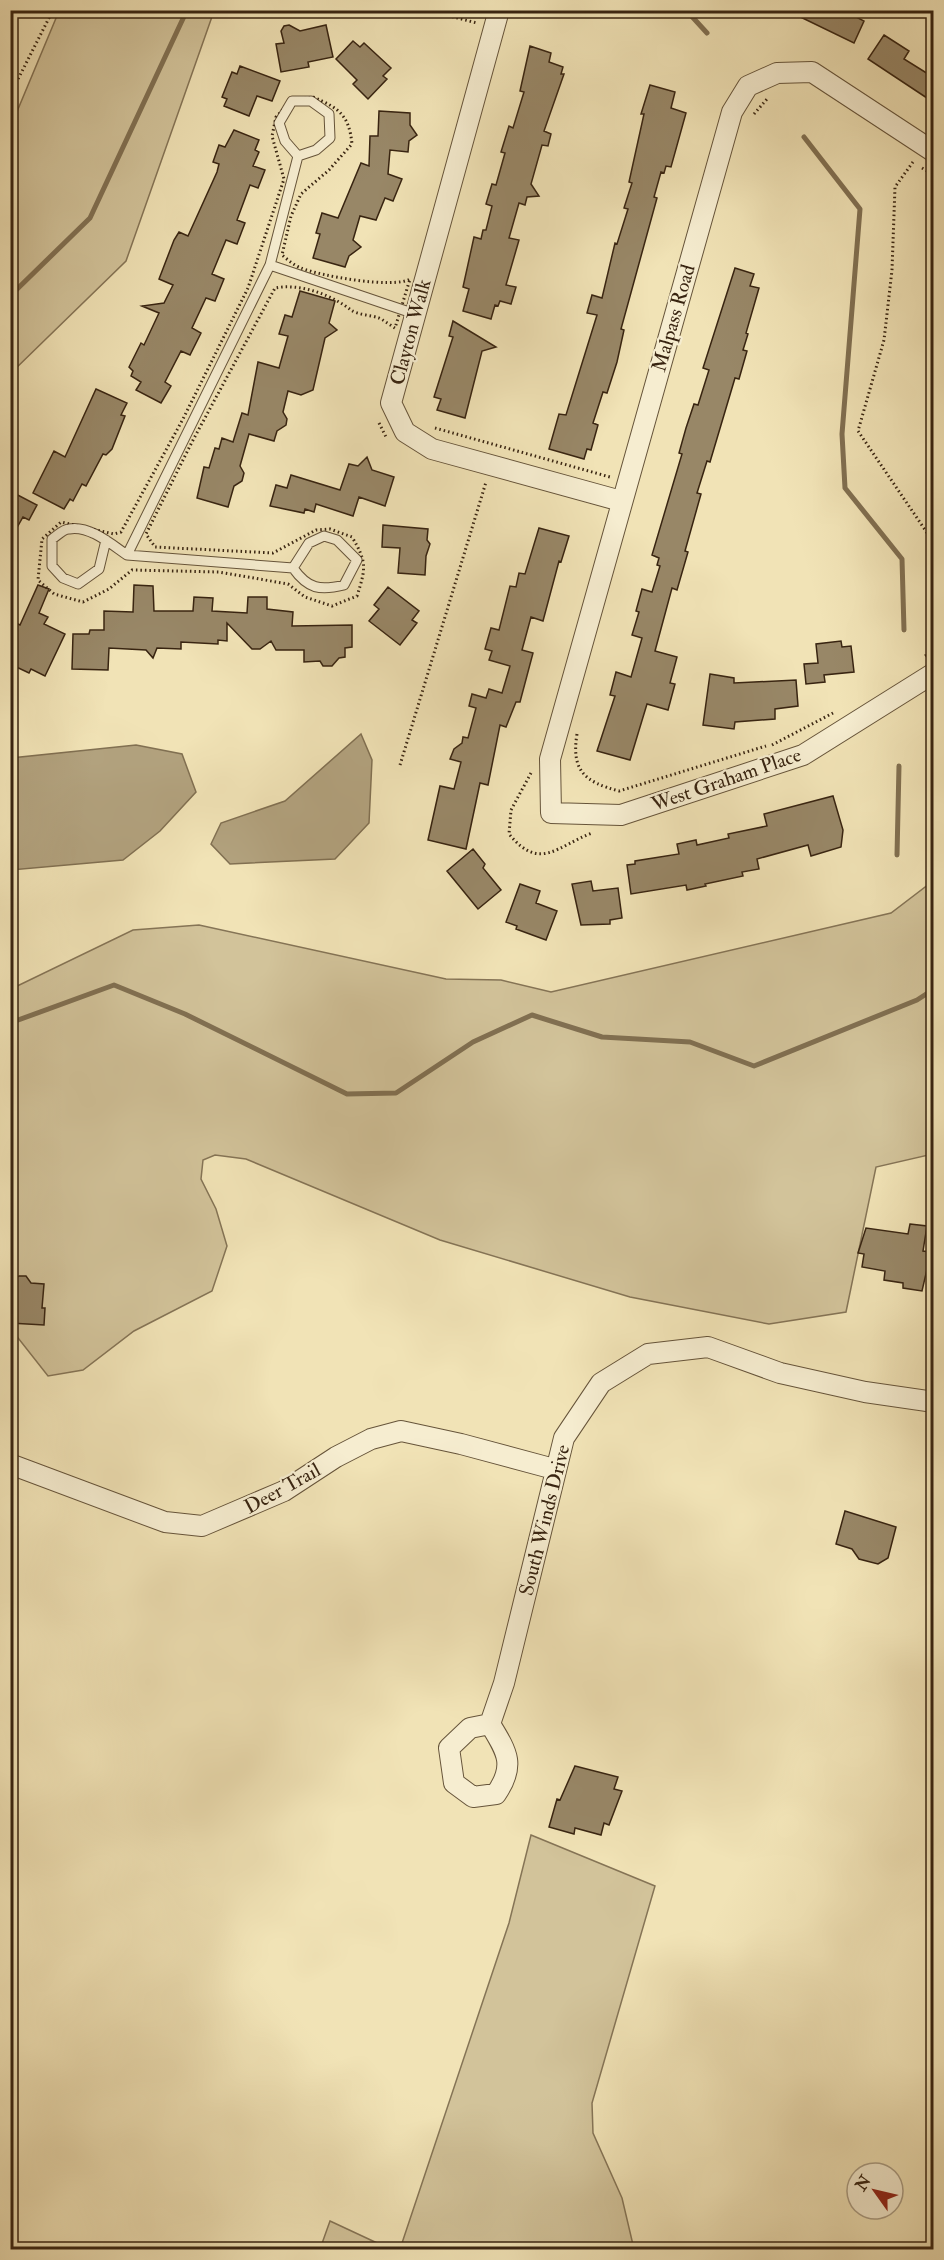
<svg xmlns="http://www.w3.org/2000/svg" width="944" height="2260" font-family="'IM FELL Double Pica',serif">
	<style>
		.green { fill: #d2c39a; stroke: #857456; stroke-width: 1.5 }
		.water { fill: #b2a27e; stroke: #817052; stroke-width: 1.5 }
		.lines { fill: none; stroke-linecap: round; stroke-linejoin: round }
		.stream { stroke: #817052; stroke-width: 5 }
		.building { fill: #988767; stroke: #382411; stroke-width: 1.5 }
		.service-casing { stroke: #66543a; stroke-width: 11 }
		.minor-casing { stroke: #66543a; stroke-width: 22 }
		.path { stroke: #382411; stroke-width: 3; stroke-dasharray: 1.5 3; stroke-linecap: butt }
		.service { stroke: #f6edd0; stroke-width: 9 }
		.minor { stroke: #f6edd0; stroke-width: 20 }
		.labels { text-anchor: middle; stroke-width: 4.5; stroke-linejoin: round; paint-order: stroke }
		.street-label { font-size: 20px; fill: #382411; stroke: #f6edd0 }
	</style>
	<rect width="100%" height="100%" fill="#f1e3b6"/>
	<filter id="stains"><feTurbulence type="fractalNoise" baseFrequency=".00333" numOctaves="4"/><feColorMatrix values="0 0 0 0 .2 0 0 0 0 .09 0 0 0 0 .02 0 0 0 .5 -.17"/></filter>
	<radialGradient id="worn" r=".72"><stop offset=".6" stop-color="#630" stop-opacity="0"/><stop offset="1" stop-color="#630" stop-opacity=".3"/></radialGradient>
	<path class="green" d="M59 11H214L126 261 11 373V126Z
		M933 881V1154L876 1167 846 1312 769 1324 630 1297 440 1240 246 1159 215 1155 203 1160 201 1179 216 1209 227 1246 212 1291 134 1331 83 1370 48 1376 11 1329V989L133 930 199 925 446 979 501 980 551 992 891 913Z
		M531 1835 655 1886 592 2103 593 2133 622 2198 634 2249H400L509 1923Z
		M330 2221 390 2249H320Z"/>
	<path class="water" d="M361 734 372 760 369 823 335 859 230 864 211 844 221 823 285 801Z
		M136 745 182 754 196 792 160 831 123 860 11 870V758Z"/>
	<g class="lines">
		<path class="stream" d="M686 10 707 33
			M804 137 860 209 842 434 845 488 902 559 904 630
			M10 296 90 218 187 10
			M897 855 899 766
			M10 1023 114 985 185 1014 347 1094 396 1093 473 1042 532 1015 602 1037 690 1042 754 1066 917 1000 934 989"/>
	</g>
	<path class="building" d="M786 10H859L856 17 864 21 854 43Z
		M289 25 300 31 326 25 333 57 308 62 309 67 281 72 276 44 284 43 281 31 284 26Z
		M884 35 909 51 904 59 933 77V102L868 59Z
		M353 41 360 47 364 43 391 68 383 76 387 79 368 99 353 84 357 80 336 59Z
		M530 46 551 53 549 62 563 67 561 74H564L544 131 551 134 548 146 542 145 531 184 539 196 527 197 525 205 519 203 509 238 519 240 506 285 516 287 511 304 500 301 498 306 495 305 491 319 463 311 469 289 463 287 474 237 481 239 483 230H486L492 206 486 204 492 184 496 185 505 153 501 152 509 126 513 128 524 92 520 91Z
		M240 66 280 81 272 101 257 96 249 116 224 106 227 99 222 97 232 72 237 74Z
		M650 85 675 92 671 108 686 113 671 167 666 166 664 173 661 172 654 197 657 198 621 329 624 330 617 362 607 393 603 392 593 423 598 425 591 450 587 449 584 459 549 449 559 414 566 415 597 315 587 313 592 295 602 298 615 243 617 244 628 209 624 208 632 183 629 182 644 114H641Z
		M379 111 410 113V125L417 135 409 141 408 152 390 150 388 174 402 179 393 201 385 198 376 220 360 216 353 240 361 247 349 256 345 267 313 258 320 234 316 233 322 213 338 218 361 163 369 166 370 136H378Z
		M234 130 259 140 255 150 259 152 253 166 265 170 258 188 250 185 237 220 245 223 237 244 226 240 212 274 224 279 215 301 206 298 192 328 201 333 190 355 181 351 165 382 171 386 161 403 136 390 141 382 131 376 133 371 129 367 141 343 144 345 159 313 142 306 164 303 173 285 159 279 174 240 179 232 188 236 217 172 219 164 213 162 219 145 225 147Z
		M735 268 754 274 750 286 759 288 746 333 748 334 743 350 747 351 739 379 735 378 710 462 707 461 697 493 701 494 685 551 688 552 677 590 672 588 655 651 677 657 670 683 675 684 668 710 647 704 630 760 597 751 615 696 610 695 616 672 631 677 642 638 632 635 639 612 636 611 642 589 652 592 660 566 657 565 659 558 652 555 682 454 679 453 686 428 694 404 698 405 709 370 703 368Z
		M300 291 335 301 329 323 337 330 325 338 313 390 301 395 288 391 283 412 287 419 286 425 277 431 274 441 249 434 240 466 244 473 242 481 234 486 228 507 197 498 204 467 209 468 215 448 219 449 222 438 233 442 242 413 248 415 258 362 279 368 288 336 279 334 285 315 292 317Z
		M453 321 496 347 482 351 465 418 437 410 441 399 434 397 453 337 449 336Z
		M96 389 127 403 121 415 125 416 112 449 106 455 103 454 86 486 82 484 73 501 70 499 64 509 33 493 54 451 65 457Z
		M367 457 372 470 394 477 385 506 359 497 353 516 316 504 314 512 305 509 304 513 270 506 276 485 287 488 291 475 340 490 349 464 358 466Z
		M10 491 37 505 29 520 23 517 10 540Z
		M383 525 428 529 427 540 430 544 426 556 425 575 398 573 400 548 382 547Z
		M539 528 569 536 561 562 559 561 543 621 531 617 522 650 533 653 520 702H516L506 727 500 725 488 785 480 783 466 849 428 840 440 786 454 789 461 762 450 759 454 749 462 743 463 737 468 738 476 708 469 706 472 694 486 698 489 689 502 693 510 666 489 660 492 651 485 649 491 628 499 630 510 586 516 587 519 573 525 574Z
		M38 585 49 589 39 613 48 617 44 624 65 634 45 676 31 669 29 673 10 664V620L20 625Z
		M134 585 153 586 154 611H193L194 597 213 598 212 611 247 613 248 597H267V609L293 612 292 626 352 625V647L345 648V657L339 658 332 666H323L320 661 304 662V650H276L271 641 260 649H252L227 623V641L218 640V644L181 642V649L157 648 153 658 146 650 109 648 108 670 72 669 73 634H89L90 630H104V611L133 612Z
		M388 587 419 611 412 620 417 623 400 645 369 621 379 609 374 605Z
		M841 641 842 647 851 646 854 672 824 675 825 682 806 684 804 664 818 663 816 644Z
		M710 674 734 678V683L796 680 798 706 775 709V719L735 722 734 729 703 725Z
		M833 796 843 830 841 847 811 856 808 845 757 859 759 869 742 872 743 876 705 884 706 886 687 890 686 885 631 894 627 865 635 864V861L679 854 677 844 696 840 697 845 729 838 728 834 767 826 764 814Z
		M473 849 485 864 483 868 501 890 478 909 447 871Z
		M591 881 593 891 618 888 622 918 610 920V924L581 925 572 884Z
		M520 884 540 891 536 903 557 911 546 940 516 929 517 926 506 922Z
		M910 1224 927 1226 923 1251 931 1252 922 1291 903 1288V1283L884 1280 885 1271 862 1267 864 1254 858 1253 866 1228 908 1234Z
		M19 1276H26L31 1283 44 1284 42 1308H45L44 1325 10 1323V1283Z
		M845 1511 896 1527 888 1558 878 1564 859 1559 852 1549 836 1544Z
		M575 1766 618 1777 614 1789 622 1791 609 1825 604 1823 601 1835 575 1828 574 1834 549 1827 557 1799 560 1800Z"/>
	<g class="lines">
		<g class="service-casing">
			<path id="service" d="M270 265 298 156 285 141 279 123 292 101H311L329 114 330 138 316 150 298 156
				M106 540 99 569 78 584 63 578 52 566V539C57 536 63 529 69 529 89 525 111 544 127 555
				M293 568C308 589 320 591 344 585L357 560 337 540 324 536 309 543 293 568 127 555 270 265 415 314"/>
		</g>
		<g class="minor-casing">
			<path id="minor" d="M499 10 391 403 405 432 432 449 621 501
				M934 152 812 72 777 73 748 86 732 112 550 759 551 813 621 815 803 755 934 673
				M10 1464 165 1522 202 1526 284 1491 336 1457 371 1439 401 1431 461 1444 554 1469
				M490 1724 470 1728 449 1748 454 1783 473 1797 496 1794C516 1765 507 1752 490 1724L504 1683 564 1438 601 1383 648 1354 708 1347 780 1373 865 1392 934 1402"/>
		</g>
		<path class="path" d="M426 10 477 23
			M10 95 53 10
			M313 97C339 108 349 115 352 144L329 170 301 194 291 216 282 255C288 260 295 266 301 268 320 276 394 289 410 279L395 328C390 325 385 321 379 318 371 315 358 315 351 310 332 295 300 283 275 288L192 442 146 534 155 547 273 553 316 530 330 529 352 537C367 562 366 568 357 596L332 606 305 597 288 584 219 572 132 570 109 589 83 602 54 594 38 580 42 539 61 522 114 534 121 532 183 419 248 288 284 179 272 136 276 117 291 101Z
			M754 114 767 99
			M913 162 895 187 892 270 884 340 858 431 934 543
			M922 168 934 175
			M379 423 387 439
			M435 428 610 477
			M925 656 934 650
			M577 734C571 771 585 782 619 791L766 746
			M772 745 833 713
			M400 765 486 482
			M531 773 511 810 509 834C540 872 557 846 592 833"/>
		<use href="#service" class="service"/>
		<use href="#minor" class="minor"/>
	</g>
	<g class="labels">
		<g class="street-label">
			<text transform="translate(673 318) rotate(-74)" y="7">Malpass Road</text>
			<text transform="translate(410 332) rotate(-75)" y="7">Clayton Walk</text>
			<text transform="translate(726 779) rotate(-19)" y="7">West Graham Place</text>
			<text transform="translate(282 1488) rotate(-29)" y="7">Deer Trail</text>
			<text transform="translate(544 1520) rotate(-76)" y="7">South Winds Drive</text>
		</g>
	</g>
	<rect width="944" height="2260" fill="none" stroke="#f1e3b6" stroke-width="36"/>
	<rect x="12" y="12" width="920" height="2236" fill="none" stroke="#382411" stroke-width="3"/>
	<rect x="18" y="18" width="908" height="2224" fill="none" stroke="#382411" stroke-width="1.5"/>
	<g transform="translate(875 2191) rotate(304)"><circle r="28" fill="#f6edd0" stroke="#aa9d84" stroke-width="1.5"/>
	<path d="M0-4.5L10 22L0 15L-10 22Z" fill="#8f2418"/>
	<text y="-9" font-size="16" font-weight="bold" text-anchor="middle" fill="#382411">N</text>
	</g>
	<rect width="100%" height="100%" filter="url(#stains)"/>
	<rect width="100%" height="100%" fill="url(#worn)"/>
</svg>
